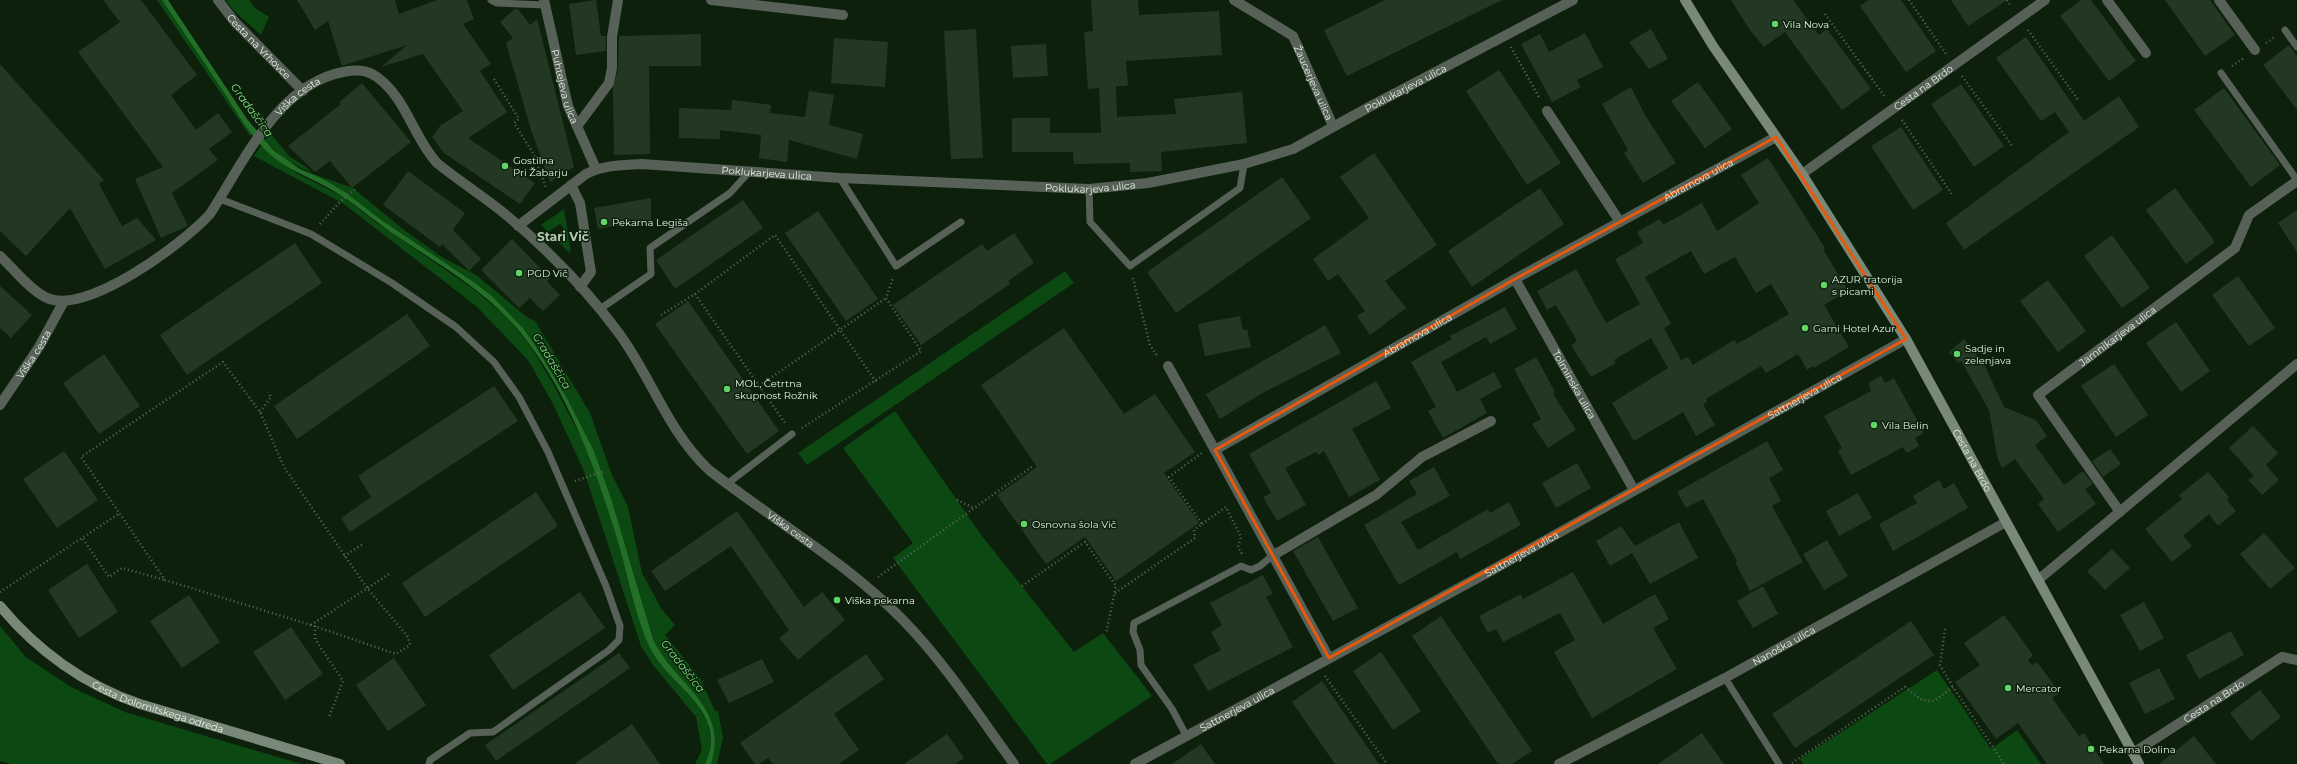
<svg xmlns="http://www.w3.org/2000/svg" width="2297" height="764" font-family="Montserrat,sans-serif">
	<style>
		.green { fill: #0c4811 }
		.water { fill: #246f28 }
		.building { fill: #233823; fill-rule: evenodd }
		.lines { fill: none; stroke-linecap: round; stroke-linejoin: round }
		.path { stroke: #5a6b5a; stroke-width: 2.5; stroke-dasharray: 1 3; stroke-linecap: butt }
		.lane { stroke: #576157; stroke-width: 7 }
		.street { stroke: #576157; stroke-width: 10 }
		.secondary { stroke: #798979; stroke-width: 10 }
		.marked { fill: none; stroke: #e8590c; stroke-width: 3; stroke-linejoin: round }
		.poi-dot { fill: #64d467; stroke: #0c200c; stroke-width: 1.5 }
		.labels { text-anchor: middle; stroke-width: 3; stroke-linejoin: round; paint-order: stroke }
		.poi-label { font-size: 10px; fill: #e4f1e4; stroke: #0c200c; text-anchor: start }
		.street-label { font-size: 10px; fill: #e4f1e4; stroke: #0c200c }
		.water-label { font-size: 11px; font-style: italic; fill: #82e182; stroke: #0c200c }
		.quarter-label { font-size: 12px; font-weight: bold; fill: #b2ccb1; stroke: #0c200c }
	</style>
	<rect width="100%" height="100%" fill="#0c200c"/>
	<path class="green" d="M157 0H162L252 134 250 136Z
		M226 0H249L255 8 269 17 261 35 234 11Z
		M270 133 289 156 306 167 313 174 353 188 404 230 442 257 476 275 528 318 535 321 590 413 612 475 628 507 642 573 661 608 675 625 665 635 700 678 715 711H718L723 738 717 764H711C730 705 674 685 653 639L611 498 594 451 568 400 535 345 523 328 492 296 475 283 380 219 345 192 283 158 264 141Z
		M261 146 298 174 342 196 377 223 472 288 506 316 531 347 552 382 589 452 605 499 650 648 698 706 708 723 711 742 709 755 705 764H695L702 750 696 717 653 665 641 646 584 471 553 404 528 360 476 306 344 204 254 156Z
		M564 209 571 253H570L553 237 564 229 560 224 548 232 541 225Z
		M1065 271 1074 283 807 465 798 453Z
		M895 411 982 536 1074 652 1103 633 1152 696 1050 764H1047L893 558 913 543 843 448Z
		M0 626 26 657 71 687 125 712 301 764H11L0 761Z
		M1937 670 1991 749 2017 730 2041 764H1803L1800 759Z"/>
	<path class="water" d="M162 0H168L247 119 273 150 300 169 321 178 345 192 380 219 475 283 492 296 523 328 535 345 568 400 594 451 611 498 653 639C674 685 730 705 711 764H705C730 712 670 687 650 648 636 619 629 580 620 549 598 474 570 394 520 332 486 290 436 263 392 233 372 219 353 202 332 190 312 178 290 171 272 156 252 139 239 116 225 94 204 63 183 31 162 0Z"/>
	<path class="building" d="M103 0H141L197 75 171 95 196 130 218 113 232 132 209 149 218 160 172 193 188 226 161 238 135 179 163 167 78 52 120 22Z
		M297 0H395L399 14 437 0H467L474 19 463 24 491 64 480 71 507 112 468 138 535 183 520 204 444 153 432 137 440 126 463 111 423 54 381 67 407 45 342 66 328 21 315 30Z
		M596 0 601 36H606V51L576 55 569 4Z
		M1091 0H1138L1139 15 1219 11 1222 55 1126 61 1128 86H1116L1117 117 1176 114 1174 99 1242 92 1247 143 1161 152 1162 171 1130 172V163L1074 164 1073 152H1012V118H1050V133H1101L1099 88 1088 89 1084 32 1093 31Z
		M1385 0H1502L1347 76 1324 30Z
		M1731 0H1793L1819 35 1827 29 1871 89 1842 110 1785 32 1764 47 1750 30Z
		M1869 0H1901L1936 51 1906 72 1860 6Z
		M1951 0H2007L1968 26Z
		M2081 0H2091L2136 61 2109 81 2060 16Z
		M2165 0H2210L2235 35 2205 56Z
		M515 9H518L530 25 537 19 574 167 550 182 531 130 506 43 513 38 500 22Z
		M976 29 983 158 951 159 944 31Z
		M1651 29 1668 59 1649 69 1629 42Z
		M1585 33 1603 67 1577 80 1581 87 1552 102 1521 44 1540 34 1549 52Z
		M701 34V66H649L650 154 614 155 613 88 618 69 619 36Z
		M2026 37 2084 121 2119 96 2139 127 1964 250 1946 223 2069 132 2055 112 2041 121 1996 58Z
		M834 38 888 42 885 87 831 83Z
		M1046 44 1048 76 1013 78 1011 46Z
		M2289 45 2297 56V110L2263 65Z
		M0 64 104 180 99 184 122 226 137 218 156 240 105 269 70 208 26 256 0 231Z
		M1499 70 1561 163 1527 185 1466 91Z
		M1698 82 1732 129 1705 148 1671 101Z
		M362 83 411 142 352 188 330 161 315 172 288 146 341 104 339 102Z
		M1961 84 2004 146 1974 167 1931 104Z
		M1631 87 1645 115 1676 163 1643 183 1624 153 1628 150 1602 104Z
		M2224 88 2280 165 2251 187 2194 110Z
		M809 91 834 95 829 125 863 134 857 159 789 140 787 162 759 158 761 135 720 130V139L679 138V108L731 110 732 100 771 105 770 113 805 117Z
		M1901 127 1943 190 1913 210 1871 146Z
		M1374 153 1437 245 1385 281 1406 308 1370 335 1357 316 1365 311 1338 274 1328 281 1313 259 1369 218 1340 177Z
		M1768 158 1825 248 1823 249 1848 291 1824 305 1849 347 1814 368 1813 366 1807 370 1798 354 1766 373 1761 366 1706 399 1707 402 1703 404 1715 425 1696 436 1683 412 1634 441 1612 403 1668 368 1651 338 1614 360 1616 363 1591 377 1571 345 1577 341 1556 305 1547 310 1537 291 1576 269 1606 323 1640 304 1615 259 1643 243 1637 232 1660 219 1663 225 1702 203 1717 231 1759 203 1741 175ZM1691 251 1704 274 1735 257 1756 293 1771 284 1789 314 1737 344 1734 340 1693 365 1688 357 1681 360 1664 328 1671 324 1645 277Z
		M408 171 465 213 453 230 481 259 469 271 442 244 440 247 383 205Z
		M1282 177 1311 218 1176 313 1147 272Z
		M1540 188 1564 224 1472 287 1448 251Z
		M2175 188 2215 242 2186 264 2146 210Z
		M651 198V220L598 229 594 208Z
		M743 200 763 228 675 289 656 260Z
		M2297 210V252L2278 223Z
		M818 211 878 299 846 321 785 233Z
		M1014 233 1034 263 1008 281 1010 284 921 345 893 305 982 244 987 251Z
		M2112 235 2150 288 2122 308 2084 256Z
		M512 239 550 278 547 281 560 295 543 311 530 298 519 308 481 270Z
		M295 243 322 283 187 375 160 335Z
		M2238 276 2275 328 2249 346 2212 295Z
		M2048 280 2086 331 2058 352 2020 301Z
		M0 286 32 315 11 338 0 328Z
		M688 301 779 431 747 454 655 324Z
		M1505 307 1517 329 1490 344 1486 337 1441 362 1457 392 1494 372 1502 387 1480 399 1487 413 1443 438 1428 411 1436 407 1411 362 1452 339 1450 336Z
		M407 314 430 346 297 439 274 406Z
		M1240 316 1243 330 1247 329 1251 347 1205 356 1198 324Z
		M2176 322 2210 371 2181 392 2146 343Z
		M1325 325 1341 353 1259 395 1220 419 1206 394Z
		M1064 328 1124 414 1155 394 1195 452 1164 473 1199 523 1116 581 1085 537 1046 564 997 495 1037 467 981 385Z
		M1964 339 1983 362 2004 407 2036 420 2047 436 2035 445 2064 485 2083 471 2093 484 2085 489 2096 504 2058 532 2038 504 2044 499 2015 459 2002 468 1997 457 1989 410 1961 361 1958 363 1949 352Z
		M104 354 140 406 99 434 63 383Z
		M1536 357 1555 392 1553 394 1576 430 1548 448 1532 424 1541 419 1514 369Z
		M2114 364 2148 415 2116 437 2081 386Z
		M1881 376 1885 383 1894 378 1924 433 1915 438 1919 446 1907 453 1903 447 1851 475 1838 451 1842 448 1824 416 1871 391 1868 383Z
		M1376 381 1391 408 1352 429 1380 480 1349 497 1324 451 1318 455 1316 452 1285 468 1306 505 1277 521 1263 497 1271 493 1249 454Z
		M494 386 518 421 350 532 341 518 371 497 358 476Z
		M2253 426 2278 453 2266 465 2279 480 2262 495 2248 480 2254 476 2229 448Z
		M1767 441 1783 470 1769 478 1781 501 1772 506 1803 562 1750 591 1735 562 1737 561 1703 499 1686 508 1677 492Z
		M2110 449 2121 464 2103 477 2092 461Z
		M64 451 98 500 57 528 23 479Z
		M1577 463 1591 488 1556 508 1542 483Z
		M1434 467 1450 496 1401 522 1418 550 1488 509 1490 513 1509 502 1521 525 1460 559 1457 552 1399 585 1364 525 1417 494 1409 481Z
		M2208 472 2229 497 2227 500 2236 511 2218 526 2209 514 2183 536 2192 546 2172 562 2145 529 2182 499 2179 495Z
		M1939 480 1944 489 1954 483 1968 508 1893 551 1879 524 1917 503 1913 496Z
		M536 492 558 526 425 617 402 583Z
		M1858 493 1872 518 1839 536 1826 511Z
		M737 511 804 607 822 592 845 620 798 660 779 638 789 630 731 546 665 591 651 571Z
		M1679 522 1698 558 1650 584 1632 553 1610 566 1596 541 1621 526 1635 546Z
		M2264 533 2295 568 2270 589 2240 554Z
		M1318 537 1358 608 1333 621 1293 551Z
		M1827 540 1848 576 1824 590 1803 554Z
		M2112 549 2130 568 2105 590 2087 571Z
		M87 564 118 612 79 638 48 590Z
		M1573 572 1603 624 1655 594 1669 619 1653 628 1677 669 1592 718 1554 652 1575 640 1560 613 1503 642 1496 629 1488 633 1479 616 1521 594 1523 599Z
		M1263 575 1273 594 1266 597 1293 647 1208 691 1193 665 1221 650 1211 632 1222 625 1210 603Z
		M1763 586 1778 614 1753 628 1737 601Z
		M580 592 605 628 513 690 489 655Z
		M189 595 220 642 182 668 150 621Z
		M2144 602 2164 638 2140 651 2120 615Z
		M2004 615 2033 655 2028 660 2032 665 2037 662 2060 693 2052 698 2079 736 2084 733 2104 764H2047L2018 723 1996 739 1955 682 1980 665 1964 643Z
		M1441 616 1532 751 1512 764H1498L1412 636Z
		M1911 621 1934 655 1795 748 1772 714Z
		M291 627 323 674 285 700 253 652Z
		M2231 631 2244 655 2199 679 2186 655Z
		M1381 652 1421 711 1393 730 1353 671Z
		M619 653 630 668 496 761 485 745Z
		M866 654 884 679 834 714 859 750 839 764H773L768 758 759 764H755L740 743Z
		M394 658 426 705 388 731 356 685Z
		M762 659 774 682 729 703 717 680Z
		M2159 668 2175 699 2145 714 2129 683Z
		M1322 681 1379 764H1335L1292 702Z
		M2260 690 2281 717 2251 741 2230 713Z
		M632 724 660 764H574Z
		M1702 733 1724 764H1658Z
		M947 734 964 758 955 764H904Z
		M2194 736 2216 764H2159Z
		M1201 744 1215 764H1172Z"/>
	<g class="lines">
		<path class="path" d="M1909 0 1946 54
			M2007 0 2011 6
			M1825 14 1885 97
			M2028 30 2079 101
			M2266 43 2275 37
			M1511 47 1540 99
			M2232 66 2244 58
			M1962 76 2013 147
			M494 79 519 119 514 123 533 153 546 188
			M1902 120 1953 196
			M320 224 339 203 355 189
			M1133 278 1150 345 1158 357
			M695 294 785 423
			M661 315 695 294 775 235 876 382
			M759 386 886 298
			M260 412 271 397 268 392
			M802 428 921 351 886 298 893 278
			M575 481 605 471
			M957 500 974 508
			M1202 524 1226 507 1241 537 1238 547 1242 554
			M83 539 109 577 122 568 165 580
			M344 556 363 544
			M878 577 1033 466
			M1022 586 1085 542 1116 586 1106 634
			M0 592 120 513
			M1115 593 1195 538 1194 530 1202 524 1169 477 1202 453
			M311 625 165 580 81 457 223 362 260 412 284 467 367 588 408 637 410 645 396 654 311 625 389 574
			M315 626V639L343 681 329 717
			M1945 629 1940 665 1953 687
			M1325 676 1387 764
			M1792 763 1905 687 1922 700 1934 701 1953 687 2004 764"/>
		<path class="lane" d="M491 0 497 3 545 5
			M2285 30 2297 47
			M2221 73 2297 180
			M840 178 896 266 961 222
			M1089 189 1090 222 1130 266 1240 188 1244 164
			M220 199 311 234 392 283 456 327 494 362 519 397 548 452 606 586 620 626 619 640 609 650 493 732 470 733 430 760 429 764
			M600 309 651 274 650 248 730 193 749 172
			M727 484 792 434
			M1725 678 1779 764
			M1186 735 1172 709 1141 665 1140 650 1133 632 1134 623 1241 566 1251 570 1260 566 1272 556"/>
		<g class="street">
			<path id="s1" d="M218 0 234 21 303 91"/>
			<path id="s2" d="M544 0 568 106 596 169"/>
			<path d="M711 0 843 15"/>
			<path id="s3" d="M1234 0 1293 36 1333 126"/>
			<path d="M2107 0 2146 53"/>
			<path d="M2219 0 2255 50"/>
			<path d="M1547 111 1620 222"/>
			<path d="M578 125 609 83 612 68V37L618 0"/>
			<path id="s4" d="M1802 174 2045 0"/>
			<path d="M571 185 580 203 591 272 580 287"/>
			<path id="s5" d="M518 226 586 174C604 165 622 165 642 164L840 178 1089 189 1148 183 1244 164 1293 149 1371 106 1573 0"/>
			<path id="s6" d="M0 256C14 269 28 288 45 297 84 318 184 243 210 214 242 165 278 84 343 72 356 70 366 69 377 77 407 99 413 137 437 163 459 181 483 196 505 214 546 248 586 289 618 332 652 378 667 430 709 470 773 520 846 562 903 620 945 663 979 716 1014 764"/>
			<path id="s7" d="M1515 279 1634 490"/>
			<path d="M1168 366 1215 450"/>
			<path id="s8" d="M0 405 39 347 64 301"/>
			<path id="s9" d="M2120 512 2038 395 2235 248 2249 215 2297 181"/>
			<path d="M1272 556 1376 495 1422 457 1491 421"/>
			<path d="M2038 580 2297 364"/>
			<path id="s10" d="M1329 658 1215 450 1515 279 1776 137"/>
			<path id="s11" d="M2133 753 2282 657 2297 660"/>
			<path id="s12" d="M1135 764 1494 569 1906 339"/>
			<path id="s13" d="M1559 764 1725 678 2006 522"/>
		</g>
		<g class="secondary">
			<path id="s14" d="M1685 0 1713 46 1802 174 1906 339 2139 764"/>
			<path id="s15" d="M0 606C36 650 86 686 140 704L340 764"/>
		</g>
	</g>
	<path class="marked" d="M1776 137 1906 339 1329 658 1215 450 1515 279Z"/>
	<g class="poi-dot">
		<circle cx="1775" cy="24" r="4"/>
		<circle cx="505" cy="166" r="4"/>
		<circle cx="604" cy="222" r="4"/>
		<circle cx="519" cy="273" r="4"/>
		<circle cx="1824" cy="285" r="4"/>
		<circle cx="1805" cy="328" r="4"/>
		<circle cx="1957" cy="354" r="4"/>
		<circle cx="727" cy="389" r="4"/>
		<circle cx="1874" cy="425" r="4"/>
		<circle cx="1024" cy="524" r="4"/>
		<circle cx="837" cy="600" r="4"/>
		<circle cx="2008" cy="688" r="4"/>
		<circle cx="2091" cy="749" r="4"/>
	</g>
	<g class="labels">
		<g class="poi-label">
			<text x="1783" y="28">Vila Nova</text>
			<text x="513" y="164">Gostilna<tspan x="513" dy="12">Pri Žabarju</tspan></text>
			<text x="612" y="226">Pekarna Legiša</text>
			<text x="527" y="277">PGD Vič</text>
			<text x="1832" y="283">AZUR tratorija<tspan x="1832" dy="12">s picami</tspan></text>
			<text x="1813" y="332">Garni Hotel Azur</text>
			<text x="1965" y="352">Sadje in<tspan x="1965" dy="12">zelenjava</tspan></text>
			<text x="735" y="387">MOL, Četrtna<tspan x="735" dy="12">skupnost Rožnik</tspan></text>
			<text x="1882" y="429">Vila Belin</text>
			<text x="1032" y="528">Osnovna šola Vič</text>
			<text x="845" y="604">Viška pekarna</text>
			<text x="2016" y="692">Mercator</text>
			<text x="2099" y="753">Pekarna Dolina</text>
		</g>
		<g class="street-label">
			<text dy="4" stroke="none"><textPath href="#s1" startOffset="62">Cesta na Vrhovce</textPath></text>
			<text dy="4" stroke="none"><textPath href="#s3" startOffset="120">Žaucerjeva ulica</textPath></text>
			<text dy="4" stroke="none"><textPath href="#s2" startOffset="89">Puhtejeva ulica</textPath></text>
			<text dy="4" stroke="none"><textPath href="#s5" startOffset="927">Poklukarjeva ulica</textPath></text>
			<text dy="4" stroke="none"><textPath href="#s4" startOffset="149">Cesta na Brdo</textPath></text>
			<text dy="4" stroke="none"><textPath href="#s6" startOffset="401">Viška cesta</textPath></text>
			<text dy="4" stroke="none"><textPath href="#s5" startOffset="268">Poklukarjeva ulica</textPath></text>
			<text dy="4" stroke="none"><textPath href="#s10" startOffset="791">Abramova ulica</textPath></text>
			<text dy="4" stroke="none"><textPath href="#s5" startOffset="592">Poklukarjeva ulica</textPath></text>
			<text dy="4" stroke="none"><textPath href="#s10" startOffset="470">Abramova ulica</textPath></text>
			<text dy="4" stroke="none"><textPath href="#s9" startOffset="242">Jamnikarjeva ulica</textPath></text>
			<text dy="4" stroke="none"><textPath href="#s8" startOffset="61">Viška cesta</textPath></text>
			<text dy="4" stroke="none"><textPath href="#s7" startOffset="121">Tolminska ulica</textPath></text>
			<text dy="4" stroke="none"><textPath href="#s12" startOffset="764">Sattnerjeva ulica</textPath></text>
			<text dy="4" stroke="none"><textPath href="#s14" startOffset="543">Cesta na Brdo</textPath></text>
			<text dy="4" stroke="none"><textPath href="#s6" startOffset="1110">Viška cesta</textPath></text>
			<text dy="4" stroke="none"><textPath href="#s12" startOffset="440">Sattnerjeva ulica</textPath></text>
			<text dy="4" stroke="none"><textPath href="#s13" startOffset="254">Nanoška ulica</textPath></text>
			<text dy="4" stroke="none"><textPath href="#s11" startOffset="96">Cesta na Brdo</textPath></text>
			<text dy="4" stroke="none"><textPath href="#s15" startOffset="191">Cesta Dolomitskega odreda</textPath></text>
			<text dy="4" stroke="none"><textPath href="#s12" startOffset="116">Sattnerjeva ulica</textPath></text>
		</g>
		<g class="water-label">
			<text transform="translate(252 110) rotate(54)" y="4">Gradaščica</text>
			<text transform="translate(552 361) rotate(59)" y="4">Gradaščica</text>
			<text transform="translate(683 666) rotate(52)" y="4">Gradaščica</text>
		</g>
		<g class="quarter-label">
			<text x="563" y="241">Stari Vič</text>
		</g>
	</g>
</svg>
